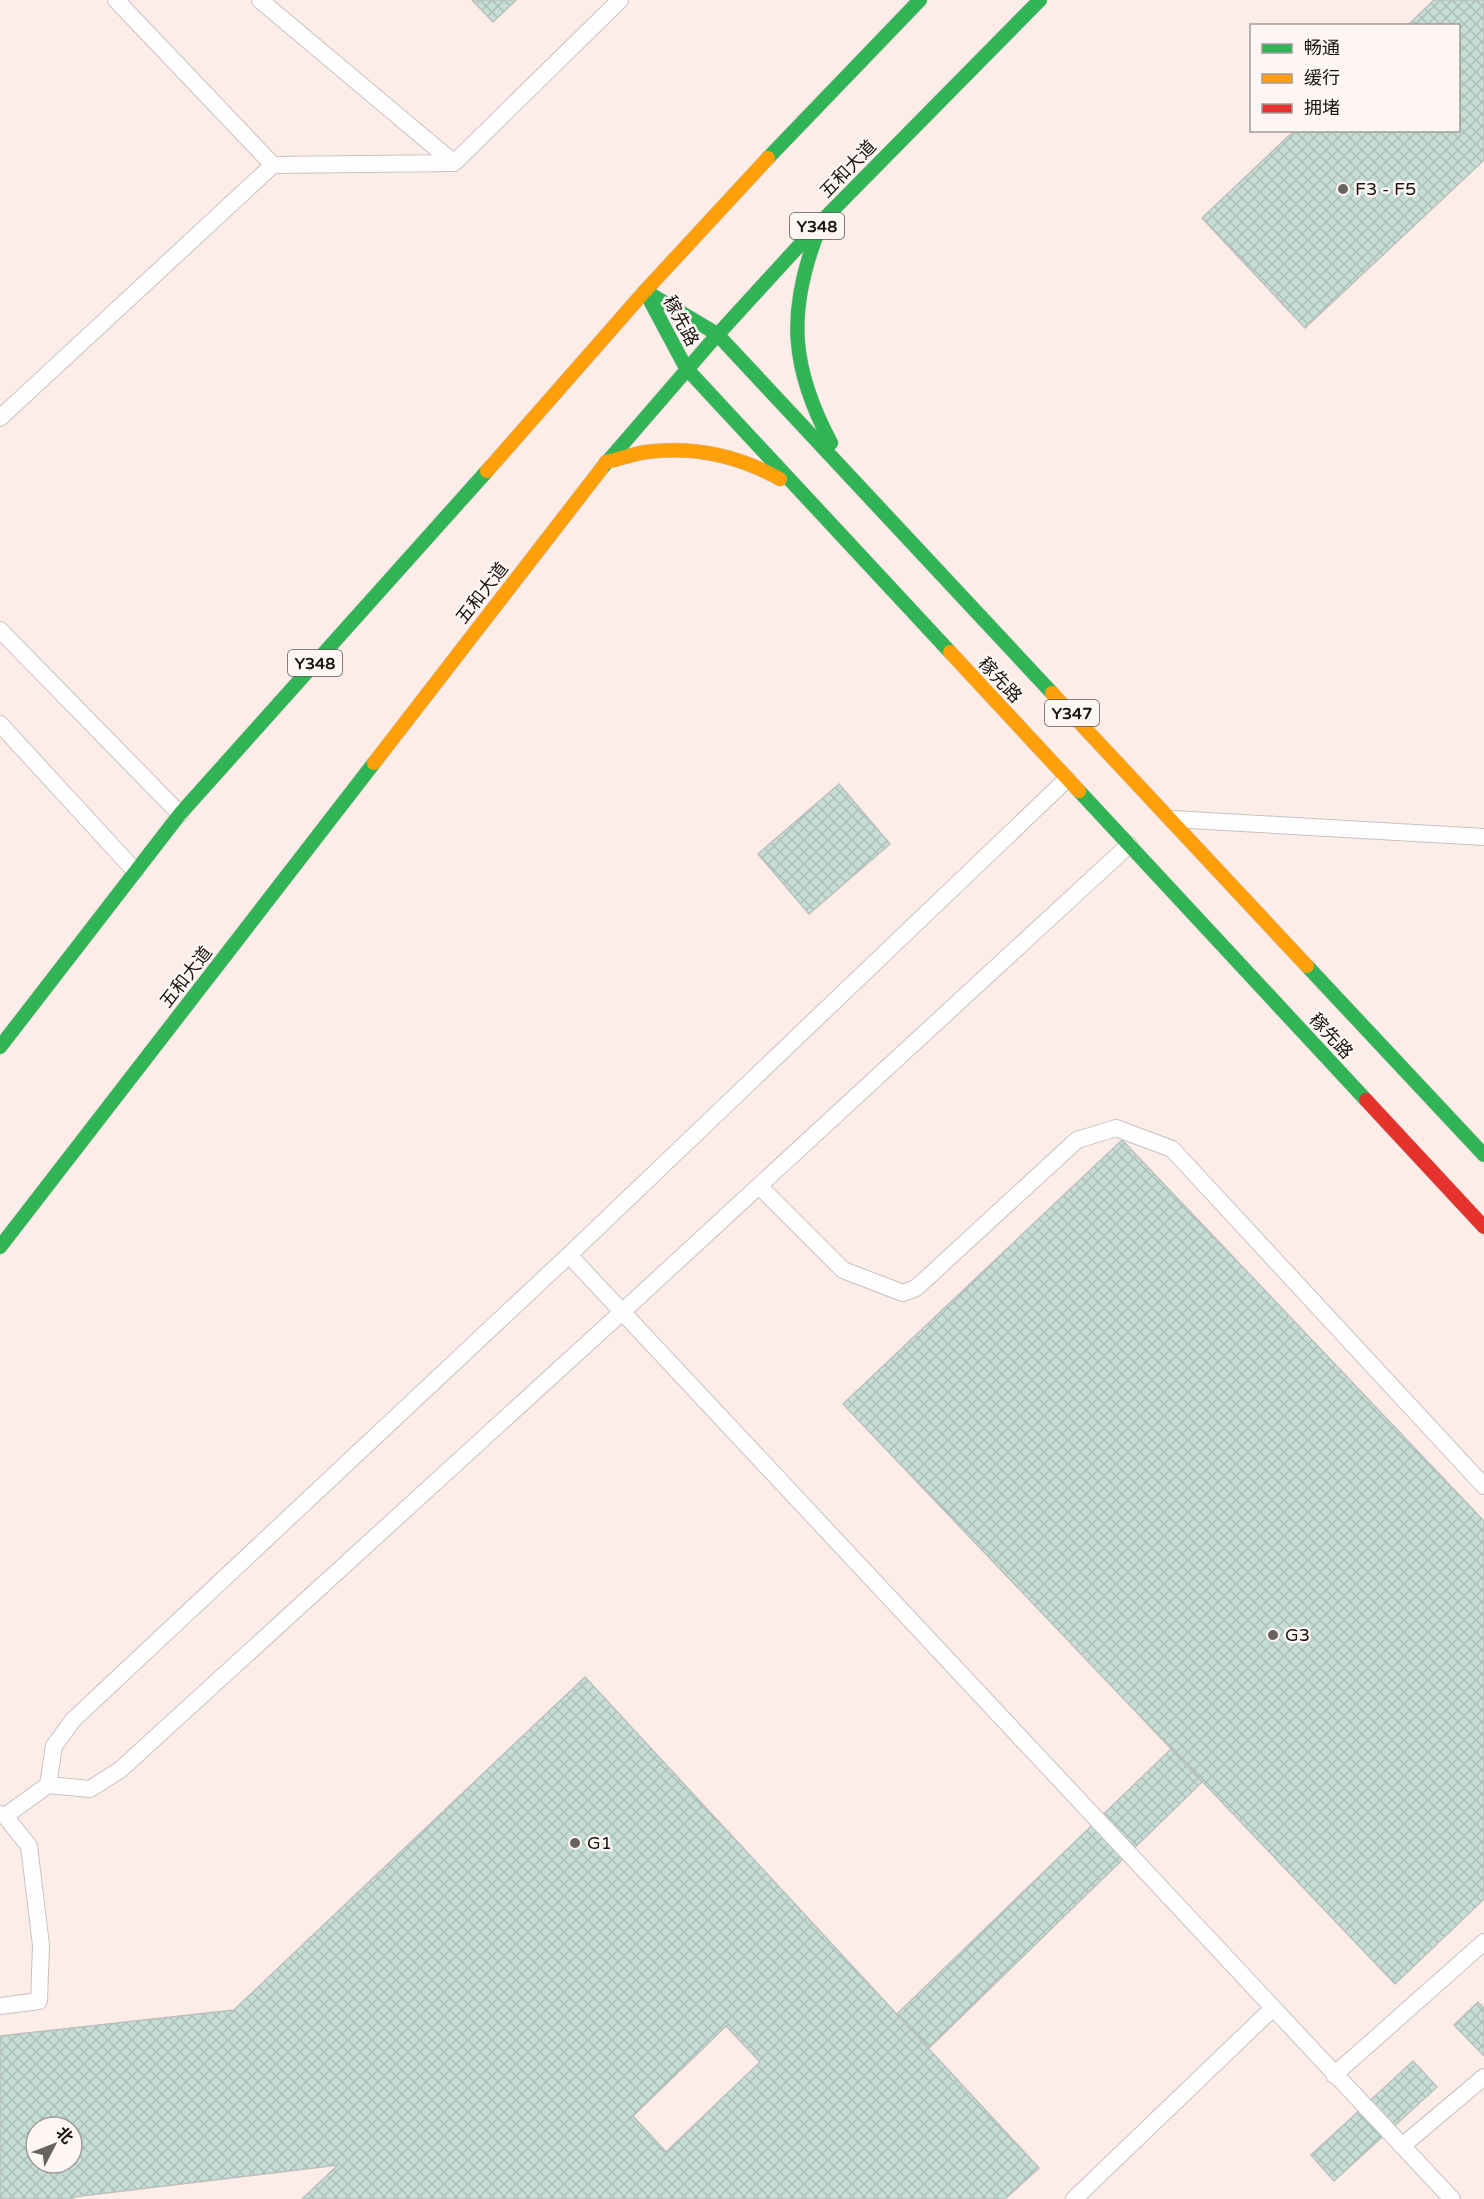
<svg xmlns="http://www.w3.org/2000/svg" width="1484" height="2199" font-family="'Varela Round','Noto Sans SC',sans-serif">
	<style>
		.built { fill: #fdede8; fill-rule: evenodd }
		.building { fill: url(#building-cross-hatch); stroke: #bdbfbd; stroke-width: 1.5; fill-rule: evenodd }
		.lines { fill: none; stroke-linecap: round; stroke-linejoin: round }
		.lane-casing { stroke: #c7c2c1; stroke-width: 18 }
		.fast-casing { stroke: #c7c2c1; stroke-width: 15 }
		.slow-casing { stroke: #c7c2c1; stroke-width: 15 }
		.jam-casing { stroke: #c7c2c1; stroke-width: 15 }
		.lane { stroke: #fefefe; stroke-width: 16 }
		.fast { stroke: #30b455; stroke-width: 14 }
		.slow { stroke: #ff9f0a; stroke-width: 14 }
		.jam { stroke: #e5322d; stroke-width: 14 }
		.poi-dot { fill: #686361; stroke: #fdf6f4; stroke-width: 2 }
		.labels { text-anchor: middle; stroke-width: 5; stroke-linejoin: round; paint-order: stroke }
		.shield { fill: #fdf6f4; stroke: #5d5755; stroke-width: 1.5 }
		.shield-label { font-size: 16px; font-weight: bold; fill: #191311 }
		.street-label { font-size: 18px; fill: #191311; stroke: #fdf6f4 }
		.poi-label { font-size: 18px; fill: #191311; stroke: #fdf6f4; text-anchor: start }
	</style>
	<defs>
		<pattern id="building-cross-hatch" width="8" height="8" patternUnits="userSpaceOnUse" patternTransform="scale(1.5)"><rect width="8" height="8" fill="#c7ded6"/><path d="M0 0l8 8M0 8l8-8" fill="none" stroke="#aabeb7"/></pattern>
	</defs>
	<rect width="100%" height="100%" fill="#fbf7f6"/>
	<path class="built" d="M0 0H1484V2199H0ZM1252 26H1458V130H1252ZM36 2127H72V2163H36Z"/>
	<path class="building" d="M472 0H516L493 22Z
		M1434 0H1484V160L1305 328 1202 218 1295 130H1458V26H1407Z
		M839 784 890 844 809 914 758 854Z
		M1122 1140 1484 1521V1899L1395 1984 843 1404Z
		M585 1677 1039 2168 1005 2199H302L338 2165 73 2197 74 2199H0V2036L234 2010ZM726 2026 760 2062 666 2152 633 2116ZM36 2127H72V2163H36Z
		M1171 1749 1202 1782 929 2048 897 2014Z
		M1478 2002 1484 2008V2056L1454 2025Z
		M1413 2061 1437 2087 1334 2181 1311 2155Z"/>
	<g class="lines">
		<g class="lane-casing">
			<path id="lane" d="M116 0 273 165
				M260 0 454 163
				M0 418 273 165 454 163 620 0
				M0 630 180 814
				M0 724 135 871
				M1067 779 569 1255 73 1720 54 1746 48 1785 90 1789 120 1770 622 1312 1129 845
				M1173 819 1484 837
				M759 1186 843 1270 903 1293 916 1288 1077 1140 1116 1128 1172 1149 1484 1486
				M569 1255 1452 2199
				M0 1814 5 1816 29 1846 41 1945 39 2001 0 2006
				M5 1816 48 1785
				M1334 2075 1484 1942
				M1402 2146 1484 2077
				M1074 2199 1272 2009"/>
		</g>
		<g class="fast-casing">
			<path id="fast" d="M768 158 920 0
				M817 234C787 313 791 368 831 443
				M645 291 686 368 950 652
				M645 291 717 334 1052 693
				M602 468 710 343 817 226 1040 0
				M1079 791 1366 1100
				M1307 966 1484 1155
				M0 1047 180 814 487 471
				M0 1247 374 763"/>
		</g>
		<g class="slow-casing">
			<path id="slow" d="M606 462C619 459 633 454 646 452 693 446 739 456 780 479
				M487 471 645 291 768 158
				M950 652 1079 791
				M1052 693 1307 966
				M374 763 602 468"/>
		</g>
		<g class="jam-casing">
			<path id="jam" d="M1366 1100 1484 1227"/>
		</g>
		<use href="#lane" class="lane"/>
		<use href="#fast" class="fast"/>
		<use href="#slow" class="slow"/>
		<use href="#jam" class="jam"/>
	</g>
	<g class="poi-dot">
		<circle cx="1343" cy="189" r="6"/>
		<circle cx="1273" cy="1635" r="6"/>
		<circle cx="575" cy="1843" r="6"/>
	</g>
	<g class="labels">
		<g class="shield">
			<rect x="790" y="213" width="54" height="26" rx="4.5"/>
			<rect x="288" y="650" width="54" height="26" rx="4.5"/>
			<rect x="1045" y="700" width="54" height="26" rx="4.5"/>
		</g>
		<g class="shield-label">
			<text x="817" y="232">Y348</text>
			<text x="315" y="669">Y348</text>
			<text x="1072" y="719">Y347</text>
		</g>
		<g class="street-label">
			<text transform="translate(848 169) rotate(-46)" y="6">五和大道</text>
			<text transform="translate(681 321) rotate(62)" y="6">稼先路</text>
			<text transform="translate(482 593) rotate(-52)" y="6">五和大道</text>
			<text transform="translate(1000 680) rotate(47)" y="6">稼先路</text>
			<text transform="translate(186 977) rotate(-52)" y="6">五和大道</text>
			<text transform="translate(1331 1036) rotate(47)" y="6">稼先路</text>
		</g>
		<g class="poi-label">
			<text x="1355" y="195">F3 - F5</text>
			<text x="1285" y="1641">G3</text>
			<text x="587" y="1849">G1</text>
		</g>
	</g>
	<rect x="1250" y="24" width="210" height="108" fill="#fdf6f4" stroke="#a29b99" stroke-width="1.5"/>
	<rect x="1262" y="44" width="30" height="9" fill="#30b455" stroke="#a29b99" stroke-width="1.5"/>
	<text x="1304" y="54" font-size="18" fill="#191311">畅通</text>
	<rect x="1262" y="74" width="30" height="9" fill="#ff9f0a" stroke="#a29b99" stroke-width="1.5"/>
	<text x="1304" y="84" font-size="18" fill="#191311">缓行</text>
	<rect x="1262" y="104" width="30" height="9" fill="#e5322d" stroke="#a29b99" stroke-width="1.5"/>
	<text x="1304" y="114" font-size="18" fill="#191311">拥堵</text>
	<g transform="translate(54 2145) rotate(48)"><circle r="28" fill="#fdf6f4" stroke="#a29b99" stroke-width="1.5"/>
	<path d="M0-4.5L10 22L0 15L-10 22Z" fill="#686361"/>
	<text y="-9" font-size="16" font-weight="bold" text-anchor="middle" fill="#191311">北</text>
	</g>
</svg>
